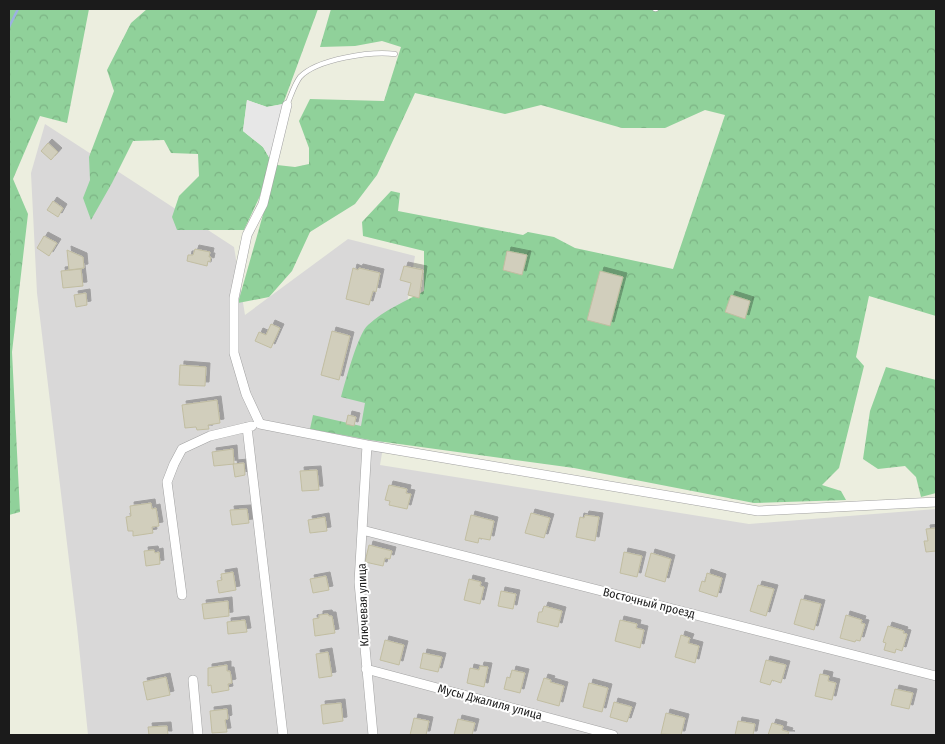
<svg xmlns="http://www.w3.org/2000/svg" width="945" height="744" font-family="'Fira Sans Condensed',sans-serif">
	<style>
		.residential { fill: #d9d8d8 }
		.forest { fill: url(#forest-crowns) }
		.parking { fill: #e7e7e7 }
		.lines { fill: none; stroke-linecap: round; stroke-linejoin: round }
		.stream { stroke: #9bb2e0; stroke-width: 2.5 }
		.building { fill: #d1cebc; stroke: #c1bda1; filter: url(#shadow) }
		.service-casing { stroke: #a2a2a2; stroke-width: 5.5 }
		.minor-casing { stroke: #a2a2a2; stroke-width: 10 }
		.service { stroke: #fff; stroke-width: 4.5 }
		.minor { stroke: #fff; stroke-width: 9 }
		.labels { text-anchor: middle; stroke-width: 4; stroke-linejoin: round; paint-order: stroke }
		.street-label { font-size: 12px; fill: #1b1b1b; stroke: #fff }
	</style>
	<defs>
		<pattern id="forest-crowns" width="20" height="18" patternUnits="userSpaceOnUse" patternTransform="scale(1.25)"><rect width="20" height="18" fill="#90d19a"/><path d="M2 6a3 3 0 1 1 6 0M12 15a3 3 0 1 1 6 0" fill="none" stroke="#7cb384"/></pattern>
		<filter id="shadow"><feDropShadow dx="4" dy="-4" stdDeviation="0" flood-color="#0004"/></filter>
	</defs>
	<rect width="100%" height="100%" fill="#eceedf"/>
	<path class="residential" d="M45 124 234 247 245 315 348 239 415 256 380 465 749 524 936 509V735H88L77 627 37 293 31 173Z"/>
	<path class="forest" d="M9 9H89L67 123 40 116 13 179 28 214 12 352 20 512 9 515Z
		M147 9H318L283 104 267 107 247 100 243 131 263 147 270 159 260 196 244 230H177L172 217 179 196 199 176 198 154 171 153 164 140 133 141 112 183 91 220 83 198 90 180 89 157 114 91 107 70 131 23Z
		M331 9H936V316L869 296 856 357 864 366 839 468 822 485 841 491 846 500 754 503 574 468 370 440 310 429 313 415 361 426 365 403 341 397C345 383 358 333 368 325 384 310 406 301 424 291V251L363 236 362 222 391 191 400 193 398 211 523 235 528 232 554 237 575 248 673 269 725 115 705 110 665 128H622L541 105 505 114 415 93 377 175 355 204 310 232 292 271 269 297 238 303 277 165 295 167 309 164V148L299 121 310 99 384 101 401 47 382 41 355 46 320 47Z
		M886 367 936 380V493L921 497 916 477 905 466 878 469 863 459 870 411Z"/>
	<path class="parking" d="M247 100 267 107 283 104 270 159 263 147 243 131Z"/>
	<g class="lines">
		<path class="stream" d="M9 27 18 9"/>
	</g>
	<path class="building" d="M48 143 58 152 51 160 41 151Z
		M53 201 63 208 58 217 47 210Z
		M44 236 57 243 49 256 37 248Z
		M195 249 210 252 209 257H211L210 262 208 261 207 266 187 261 188 255H193Z
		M67 250 83 257 84 268 69 270Z
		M507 251 527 255 522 275 503 270Z
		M404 266 423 270 419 298 408 295 411 283 400 280Z
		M353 268 358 270 359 268 380 273 376 292 373 291 369 305 346 299Z
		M81 269 83 286 63 288 61 271Z
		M600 271 623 277 610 326 587 320Z
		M86 293 87 305 76 307 74 295Z
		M731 295 750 301 745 319 725 312Z
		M271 324 280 328 271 348 255 341 259 332 266 335Z
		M332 331 350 336 339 380 321 375Z
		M180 365 206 367 205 386 179 385Z
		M217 400 220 423 208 425 209 429 197 430 196 427 185 428 182 405Z
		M348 415 356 417 354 426 346 424Z
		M233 449 234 464 214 466 212 452Z
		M244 463 245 475 235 477 233 464Z
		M317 470 319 490 302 491 300 471Z
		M389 485 407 489 406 493 411 494 407 509 389 505 390 501 385 500Z
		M151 503 152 509 156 508 159 526 152 527 153 533 133 536V531H128L126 517 131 516 130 506Z
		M247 509 249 523 232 525 230 510Z
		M531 513 550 518 544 538 525 533Z
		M471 515 494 521 490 540 479 538 478 543 465 540Z
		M585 515 599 517 595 541 576 537 580 517 584 518Z
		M325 517 327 531 310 533 308 520Z
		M936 528V551L926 552 924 541H928L926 529Z
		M369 545 392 551 390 559 385 558 383 566 365 562Z
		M154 550 155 553 159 552 160 564 146 566 144 551Z
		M624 552 642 556 637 577 620 573Z
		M651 553 671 559 665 582 645 576Z
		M233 572 236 590 219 593 217 581 222 580 221 574Z
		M707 573 722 578 717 597 699 591 702 581 705 582Z
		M326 576 329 590 313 593 310 579Z
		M469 579 481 582 480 586 484 587 480 604 464 600Z
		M758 585 774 589 766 616 750 611Z
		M501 591 516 594 513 609 498 606Z
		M801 599 821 604 814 630 794 624Z
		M228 601 229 616 204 619 202 604Z
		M544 606 562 611 558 627 537 622 539 612H542Z
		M328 614 329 616H332L335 633 315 636 313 619 319 618V615Z
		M846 615 862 620 861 623 865 624 860 641 856 640 855 642 840 638Z
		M245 620 247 632 228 634 227 622Z
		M620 620 637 624 636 628 644 630 640 648 615 641Z
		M888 626 904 631 903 633 907 634 902 651 896 649 895 653 884 650 886 643 883 642Z
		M681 635 690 638 688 643 699 646 695 663 675 657Z
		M385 640 404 645 399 665 380 660Z
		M328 652 332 676 319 678 316 654Z
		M423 653 442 657 438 672 420 668Z
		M766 660 786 665 781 683 772 680 770 685 760 682Z
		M227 665V671H230L232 683 228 684 229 690 212 693 211 685 208 686V668Z
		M480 666 488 667 484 687 467 683 470 668 479 670Z
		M512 670 525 673 520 693 504 689 507 677 510 678Z
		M820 674 829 676 828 681 836 683 832 700 815 696Z
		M166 677 170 695 147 700 143 682Z
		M544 678 551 680 550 682 564 686 559 706 537 700Z
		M589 683 608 688 602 712 583 707Z
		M895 689 913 693 909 709 891 705Z
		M614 702 632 707 627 722 610 717Z
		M341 703 343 721 323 724 321 705Z
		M227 709 228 719 225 720 227 732 212 733 210 711Z
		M666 713 685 718 681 735 661 734Z
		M414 718 429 721 426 735H410Z
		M458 719 475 723 472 735H454Z
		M738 721 755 724 753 735H735Z
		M772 723 783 726 782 730 789 732 788 734 791 735H768Z
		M167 726 168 735H149L148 727Z"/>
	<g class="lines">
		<g class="service-casing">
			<path id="service" d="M655 9H656
				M287 105C291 96 294 85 300 77 317 59 371 51 395 54"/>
		</g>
		<g class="minor-casing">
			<path id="minor" d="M287 105 263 204 247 235 234 298V353L246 394 260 424 367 445 758 511 936 502
				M247 427 283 735
				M367 445 359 582 373 735
				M362 530 936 676
				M182 595 167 482 174 464 182 449 210 436 252 426
				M366 669 613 735
				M193 680 198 735"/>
		</g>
		<use href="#service" class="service"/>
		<use href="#minor" class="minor"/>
	</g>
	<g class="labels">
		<g class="street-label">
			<text transform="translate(649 603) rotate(14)" y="4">Восточный проезд</text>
			<text transform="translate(363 605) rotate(-92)" y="4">Ключевая улица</text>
			<text transform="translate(490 702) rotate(15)" y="4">Мусы Джалиля улица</text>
		</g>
	</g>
	<rect width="945" height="744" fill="none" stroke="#1b1b1b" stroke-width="20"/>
</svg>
